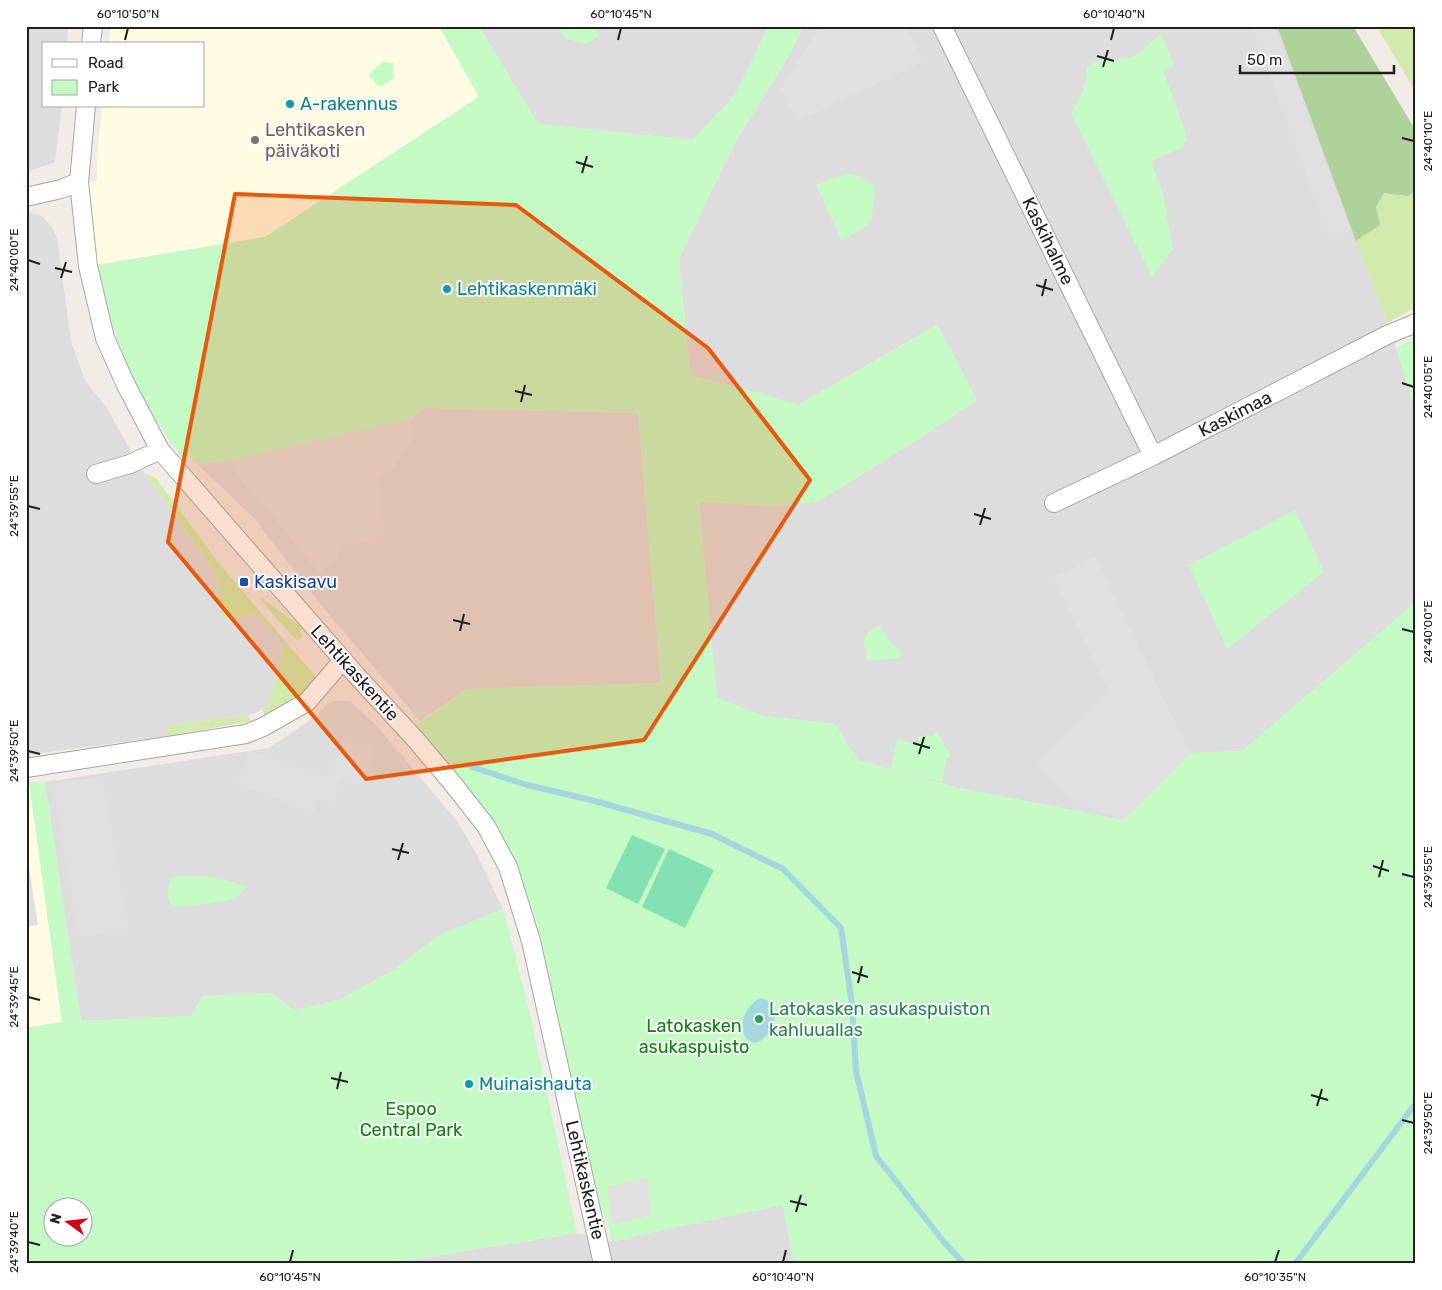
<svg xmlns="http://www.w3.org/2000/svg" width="1442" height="1290" font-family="Rubik,sans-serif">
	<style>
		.residential { fill: #dedddd }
		.education { fill: #fffce1 }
		.grass { fill: #d1ebac }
		.forest { fill: #afd19a }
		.park { fill: #c4fac3; fill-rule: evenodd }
		.pitch { fill: #83e1b4 }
		.parking { fill: #e0e0e0 }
		.water { fill: #a6d7df }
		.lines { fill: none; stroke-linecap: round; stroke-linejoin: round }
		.stream { stroke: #a6d7df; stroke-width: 6 }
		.minor-casing { stroke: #a7a7a7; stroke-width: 20 }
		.minor { stroke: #fff; stroke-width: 18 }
		.marked { fill: #e8590c; fill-opacity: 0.2; stroke: #e8590c; stroke-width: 4; stroke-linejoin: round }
		.ticks { fill: none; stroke: #202020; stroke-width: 2 }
		.culture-dot { fill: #0f9aa8; stroke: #fff; stroke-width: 2 }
		.education-dot { fill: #8d6e63; stroke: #fff; stroke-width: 2 }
		.transit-dot { fill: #1a4fb4; stroke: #fff; stroke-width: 2 }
		.leisure-dot { fill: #2e9e5b; stroke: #fff; stroke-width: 2 }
		.labels { text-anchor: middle; stroke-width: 4; stroke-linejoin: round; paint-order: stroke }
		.culture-label { font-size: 18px; fill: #0d838f; stroke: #fff; text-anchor: start }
		.education-label { font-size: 18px; fill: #785e54; stroke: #fff; text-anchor: start }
		.street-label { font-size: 18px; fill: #202020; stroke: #fff }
		.transit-label { font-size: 18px; fill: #164399; stroke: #fff; text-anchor: start }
		.leisure-label { font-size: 18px; fill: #27864d; stroke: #fff; text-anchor: start }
		.park-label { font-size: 18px; fill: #0b820a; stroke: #fff }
		.neatline { fill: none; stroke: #202020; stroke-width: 2 }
		.ticks-label { font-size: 12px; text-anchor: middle; fill: #202020 }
	</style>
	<rect width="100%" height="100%" fill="#f1ece6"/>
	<path class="residential" d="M26 26H68L67 44H44V106H62L55 162 26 172Z
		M479 26H768L757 51 735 95 693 140 538 124Z
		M804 26H1277L1396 348 1416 412V602L1242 751 1190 753 1124 820 958 788 857 760 835 724 764 716 716 698 699 501 773 506 819 501 923 436 977 400 937 325 798 405 758 393 690 375 679 259 734 144 787 59Z
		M30 212 42 216 52 227 57 238 71 341 85 380 107 408 137 462 217 575 223 620 253 615H257L286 644 269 704 262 710 248 715 167 726 168 736 26 755V213Z
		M424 408 638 413 661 683 467 689 420 721 330 616 284 558 254 518 197 464 232 460 410 419Z
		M339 700 351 702 376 725 457 821 476 853 503 909 438 936 389 973 341 999 295 1011 272 993 203 996 191 1016 81 1021 45 782 269 748 313 718 330 702Z
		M783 1205 794 1264H385L577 1233 612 1242 667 1229Z"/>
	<path class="education" d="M111 26H439L479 96 265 237 97 265 88 183 97 181 98 147 102 106H204V44H109Z
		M26 782H29L62 1022 26 1028Z"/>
	<path class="grass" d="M1376 26H1414L1416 31V92Z
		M1416 190V307L1387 323 1356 241 1379 225 1376 207 1384 193 1408 196Z
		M145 473 156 478 218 562 317 678C303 694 286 707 266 716L262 710 269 704 285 644 257 615H253L223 620 217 575Z
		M260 597 303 628 300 631 303 637 298 640 295 639 270 611Z
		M248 715 251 721 168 736 167 726Z"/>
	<path class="forest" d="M1277 26H1353L1416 131V190L1408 196 1384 193 1376 207 1380 225 1356 241Z"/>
	<path class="park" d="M439 26H479L538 124 693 140 735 95 757 51 768 26H804L787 59 734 144 679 259 690 375 758 393 798 405 938 325 977 400 923 436 819 501 773 506 699 501 717 698 764 716 835 724 858 760 958 788 1124 820 1190 753 1242 751 1416 602V1264H794L783 1205 667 1229 612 1242 606 1217 598 1204 553 1001 551 981 536 919 517 872 410 729 467 689 661 683 638 413 424 408 410 419 232 460 197 464 188 455 183 459C166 435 149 411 136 384 117 347 106 305 97 265L265 237 479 97Z
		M557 26H592L599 36 587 44 566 39Z
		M1159 35H1162L1174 66 1163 70 1188 139 1184 143V147L1151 161 1163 194 1173 249 1152 277 1071 113C1079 100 1089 84 1086 68 1097 56 1117 61 1131 57 1142 53 1150 42 1159 35Z
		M382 62 393 63 394 78 380 87 368 75Z
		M847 174 857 176 875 185 872 217 868 225 842 241 816 185 836 176Z
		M1416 338V412L1396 348Z
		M1295 510 1324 572 1227 649 1189 565Z
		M880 625 889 641 901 651 902 655 901 658 867 661C865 641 859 635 880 625Z
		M937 732 951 756 947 759 942 782 891 769 897 740 916 744 920 737 926 735 933 736Z
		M29 782H45L81 1021 191 1016 202 996 272 993 295 1011 341 999 389 973 438 936 503 909 529 1010 577 1233 385 1264H26V1028L62 1022ZM52 1208H82V1238H52Z
		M179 876C202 876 225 877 246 887L238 898C229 900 177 910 172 905 165 899 169 886 171 878Z"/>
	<path class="pitch" d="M632 835 665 849 638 904 606 888Z
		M669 849 714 870 685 928 642 907Z"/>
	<path class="parking" d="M820 26H906L923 62 797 121 781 89Z
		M1252 26H1274L1351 230 1329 238Z
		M410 419 414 435 391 473 379 476 384 538 343 545 332 564 320 574 264 505 235 474 232 460Z
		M1095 557 1190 753 1124 820 1068 799 1034 763 1109 691 1053 577Z
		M343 738 376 749 363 786 342 779 333 803 318 798 313 812 237 784 249 751 328 778Z
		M102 776 128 929 79 937 53 784Z
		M26 848 38 925 26 927Z
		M648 1178 651 1215 612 1225 608 1186Z"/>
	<path class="water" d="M761 998C792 1005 762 1058 746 1038 737 1025 747 1003 761 998Z"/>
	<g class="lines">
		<path class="stream" d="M472 767 527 785 591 800 712 834 783 869 841 928 852 1005 856 1071 876 1156 944 1242 964 1264
			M1295 1264 1416 1103"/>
		<g class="minor-casing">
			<path id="minor" d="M942 26 1153 456
				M91 44 93 26
				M86 106 79 182 88 266 105 338 125 383 160 450 357 676 416 740 453 784 486 826 508 867 531 941 603 1264
				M26 197 61 189 79 182
				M96 474 130 464 160 450
				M1054 503 1153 456 1387 335 1416 323
				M26 768 246 734 263 727 307 702 343 660"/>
		</g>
		<use href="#minor" class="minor"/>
	</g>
	<path class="marked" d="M235 194 516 205 708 348 810 480 644 740 366 779 168 542Z"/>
	<path class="ticks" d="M125 40 128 28M618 40 621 28M1111 40 1114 28M1097 56 1114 61M1103 67 1108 50M1402 138 1414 141M576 162 593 167M582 173 587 156M28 260 40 264M55 268 72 272M61 278 66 262M1036 285 1053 290M1042 296 1046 279M1402 383 1414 387M515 391 532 395M521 402 525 385M28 506 40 509M974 514 991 519M980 525 985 508M453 620 470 624M1402 629 1414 632M460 631 464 614M913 743 930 748M28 751 40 754M919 754 924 737M392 849 409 853M398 860 403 843M1373 866 1389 871M1402 874 1414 877M1379 877 1383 860M852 972 868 977M858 983 862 966M28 997 40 1000M331 1078 348 1082M337 1089 341 1072M1311 1095 1328 1100M1317 1106 1322 1089M1402 1120 1414 1123M790 1201 807 1205M796 1212 801 1195M28 1242 40 1245M290 1262 293 1250M783 1262 786 1250M1275 1262 1279 1250"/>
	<g class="culture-dot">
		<circle cx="290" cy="104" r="5"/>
		<circle cx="447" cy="289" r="5"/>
		<circle cx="469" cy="1084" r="5"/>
	</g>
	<circle class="education-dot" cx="255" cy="140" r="5"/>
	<rect class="transit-dot" x="239" y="577" width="10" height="10" rx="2.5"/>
	<circle class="leisure-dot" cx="759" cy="1019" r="5"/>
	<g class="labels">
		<g class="culture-label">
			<text x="300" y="110">A-rakennus</text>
			<text x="457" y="295">Lehtikaskenmäki</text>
			<text x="479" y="1090">Muinaishauta</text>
		</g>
		<g class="education-label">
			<text x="265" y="136">Lehtikasken<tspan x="265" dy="21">päiväkoti</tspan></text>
		</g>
		<g class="street-label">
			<text transform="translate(1048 241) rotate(64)" y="6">Kaskihalme</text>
			<text transform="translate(1235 414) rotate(-27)" y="6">Kaskimaa</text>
			<text transform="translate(355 673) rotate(48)" y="6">Lehtikaskentie</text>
			<text transform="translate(585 1180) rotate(77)" y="6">Lehtikaskentie</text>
		</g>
		<g class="transit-label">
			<text x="254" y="588">Kaskisavu</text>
		</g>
		<g class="leisure-label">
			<text x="769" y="1015">Latokasken asukaspuiston<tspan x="769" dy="21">kahluuallas</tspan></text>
		</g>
		<g class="park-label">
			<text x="694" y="1032">Latokasken<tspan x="694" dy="21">asukaspuisto</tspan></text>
			<text x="411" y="1115">Espoo<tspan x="411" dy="21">Central Park</tspan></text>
		</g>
	</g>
	<rect width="1442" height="1290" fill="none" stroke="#ffffff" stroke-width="55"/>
	<rect x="42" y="42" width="162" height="65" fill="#ffffff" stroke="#a6a6a6"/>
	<rect x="52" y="59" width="25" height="8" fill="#ffffff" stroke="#a6a6a6"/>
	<text x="88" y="68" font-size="15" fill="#202020">Road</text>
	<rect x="52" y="80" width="25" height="15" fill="#c4fac3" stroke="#a6a6a6"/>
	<text x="88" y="92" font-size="15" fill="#202020">Park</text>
	<g transform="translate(68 1222) rotate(285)"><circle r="24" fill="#ffffff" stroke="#a6a6a6"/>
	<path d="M0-4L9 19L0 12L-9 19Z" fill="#d00013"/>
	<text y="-8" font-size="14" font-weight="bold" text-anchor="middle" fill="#202020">N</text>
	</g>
	<path d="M1240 65v8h154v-8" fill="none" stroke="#202020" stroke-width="2.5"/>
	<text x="1247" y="65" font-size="15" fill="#202020" stroke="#ffffff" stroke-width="4" paint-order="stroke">50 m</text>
	<rect x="28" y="28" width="1386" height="1234" class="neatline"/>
	<g class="ticks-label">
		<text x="128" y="18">60°10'50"N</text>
		<text x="621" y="18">60°10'45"N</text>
		<text x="1114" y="18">60°10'40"N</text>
		<text transform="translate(1428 141) rotate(-90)" y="4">24°40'10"E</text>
		<text transform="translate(14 260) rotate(-90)" y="4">24°40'00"E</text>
		<text transform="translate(1428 387) rotate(-90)" y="4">24°40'05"E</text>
		<text transform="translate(14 506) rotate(-90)" y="4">24°39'55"E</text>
		<text transform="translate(1428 632) rotate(-90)" y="4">24°40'00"E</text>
		<text transform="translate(14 751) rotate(-90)" y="4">24°39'50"E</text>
		<text transform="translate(1428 877) rotate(-90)" y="4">24°39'55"E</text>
		<text transform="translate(14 997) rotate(-90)" y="4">24°39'45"E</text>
		<text transform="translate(1428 1123) rotate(-90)" y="4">24°39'50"E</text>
		<text transform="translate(14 1242) rotate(-90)" y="4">24°39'40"E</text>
		<text x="290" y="1281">60°10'45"N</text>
		<text x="783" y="1281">60°10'40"N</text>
		<text x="1275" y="1281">60°10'35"N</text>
	</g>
</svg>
